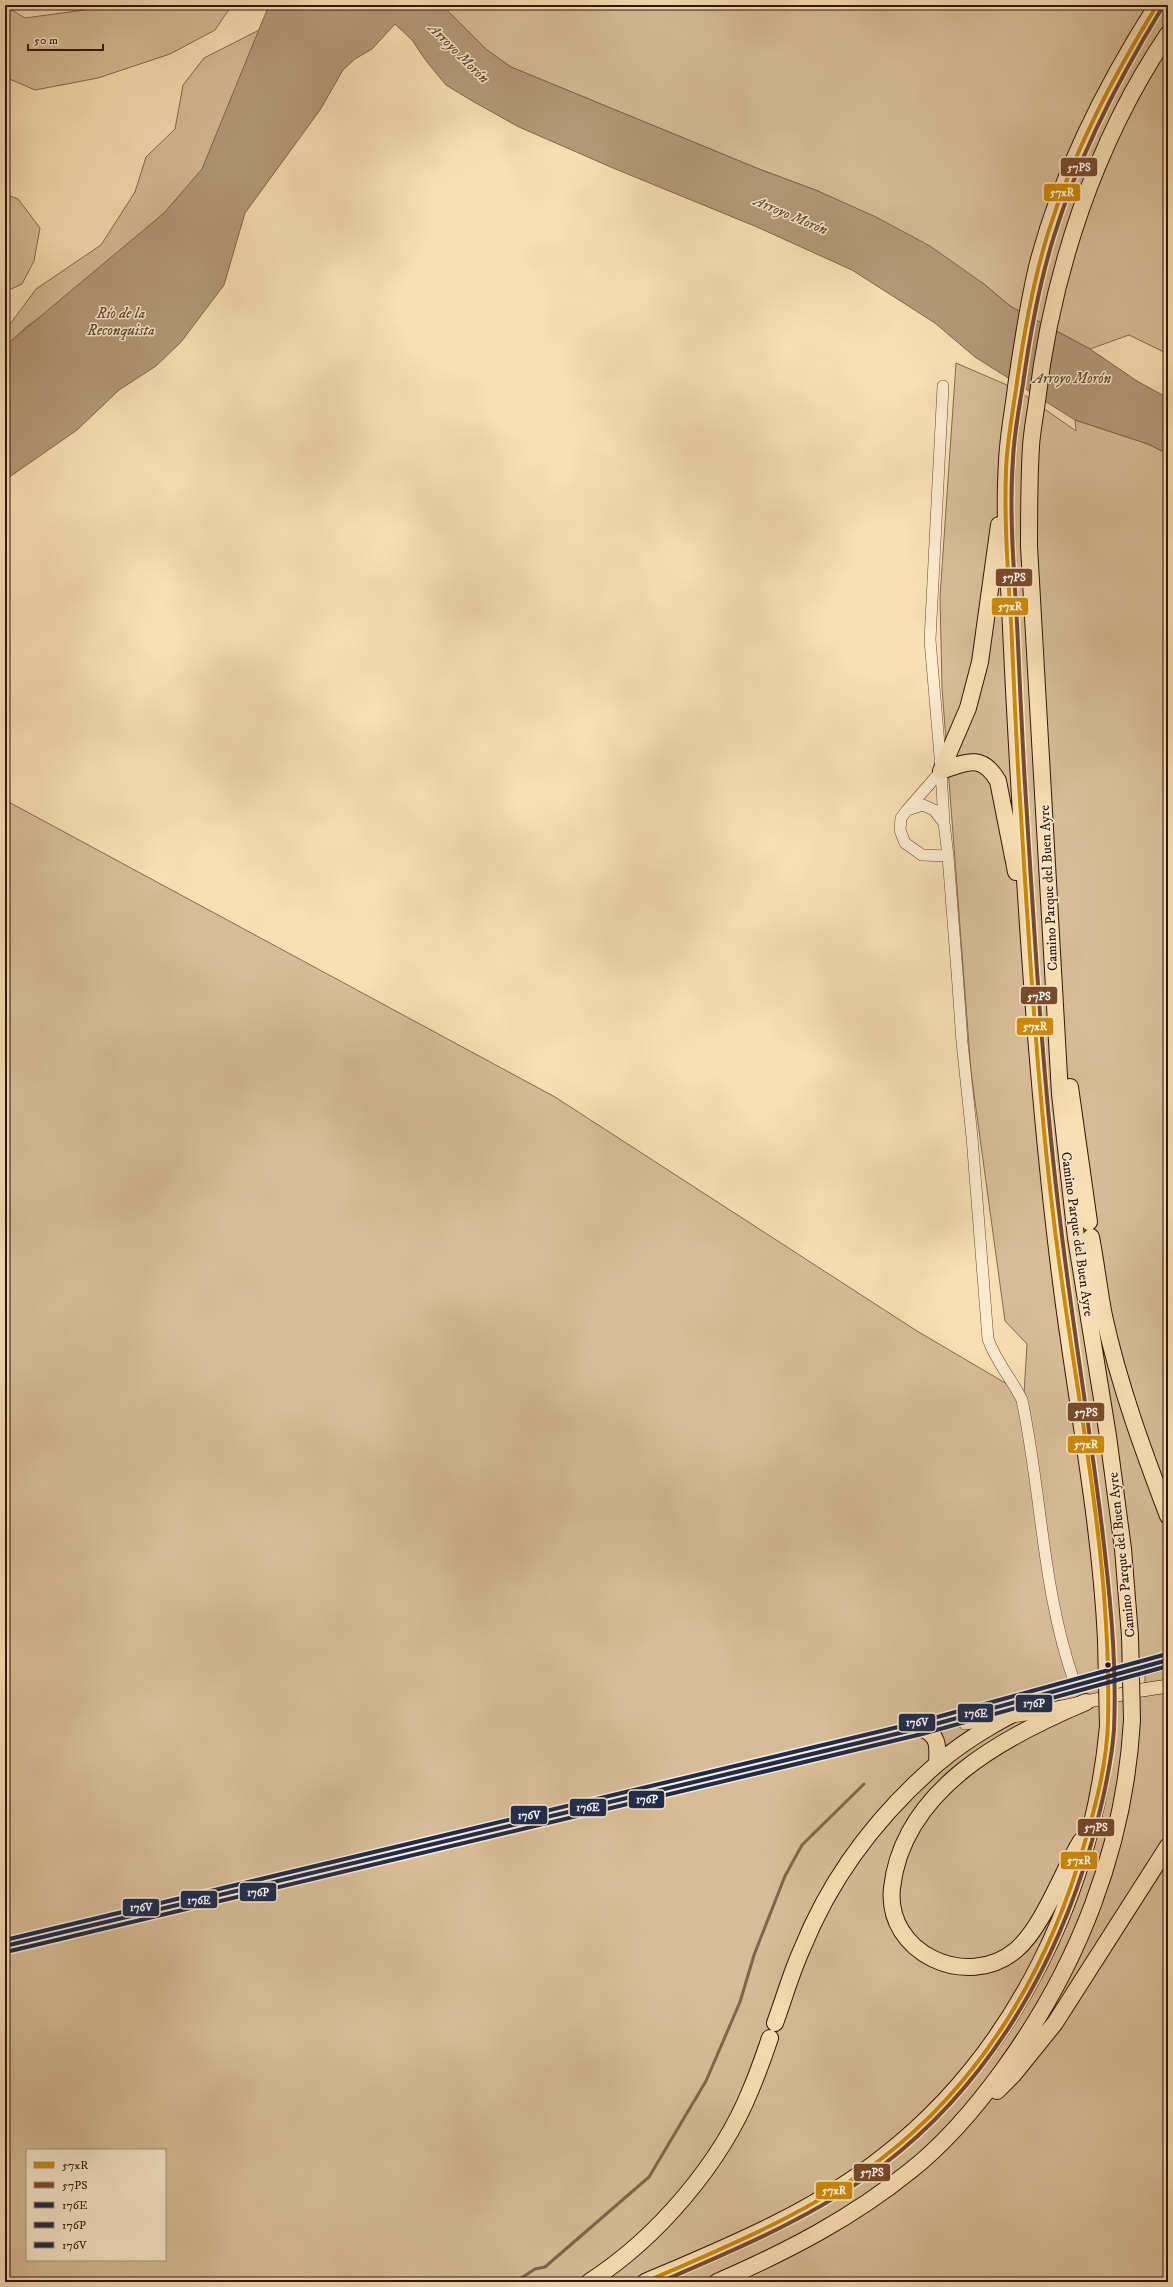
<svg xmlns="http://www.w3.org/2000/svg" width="1173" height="2287" font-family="'IM FELL DW Pica',serif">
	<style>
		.green { fill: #d7bd97; stroke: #85694f; fill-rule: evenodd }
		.water { fill: #b59a79; stroke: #81654b }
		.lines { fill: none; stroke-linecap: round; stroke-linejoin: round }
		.stream { stroke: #81654b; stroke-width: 3 }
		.minor-casing { stroke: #644832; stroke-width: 12 }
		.major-casing { stroke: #331507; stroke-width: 14 }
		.highway-casing { stroke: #331507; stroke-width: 18 }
		.minor { stroke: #faeace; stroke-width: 11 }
		.major { stroke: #f8dfb4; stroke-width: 13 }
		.highway { stroke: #f8dfb4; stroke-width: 16 }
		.highway-bridge-casing { stroke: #331507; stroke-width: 18; stroke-linecap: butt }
		.highway-bridge { stroke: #f8dfb4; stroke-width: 16 }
		.bus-1-casing { stroke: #faeace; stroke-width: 7 }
		.bus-2-casing { stroke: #faeace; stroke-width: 7 }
		.bus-3-casing { stroke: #faeace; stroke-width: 7 }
		.bus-4-casing { stroke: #faeace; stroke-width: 7 }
		.bus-5-casing { stroke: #faeace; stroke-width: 7 }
		.bus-1 { stroke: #d08901; stroke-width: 4 }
		.bus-2 { stroke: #7a4b2a; stroke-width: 4 }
		.bus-3 { stroke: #1d2b4f; stroke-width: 4 }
		.bus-4 { stroke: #1d2b4f; stroke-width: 4 }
		.bus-5 { stroke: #1d2b4f; stroke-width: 4 }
		.bus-dot { fill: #331507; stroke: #faeace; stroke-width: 1.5 }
		.labels { text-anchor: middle; stroke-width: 3; stroke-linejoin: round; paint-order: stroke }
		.street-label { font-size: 14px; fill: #331507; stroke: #faeace }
		.water-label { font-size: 15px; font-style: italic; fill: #674a35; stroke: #faeace }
		.line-badge { stroke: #faeace; stroke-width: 1.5 }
		.badge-label { font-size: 11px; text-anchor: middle; font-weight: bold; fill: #fff }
	</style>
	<rect width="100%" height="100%" fill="#f8dfb4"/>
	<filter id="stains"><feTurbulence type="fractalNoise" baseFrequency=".005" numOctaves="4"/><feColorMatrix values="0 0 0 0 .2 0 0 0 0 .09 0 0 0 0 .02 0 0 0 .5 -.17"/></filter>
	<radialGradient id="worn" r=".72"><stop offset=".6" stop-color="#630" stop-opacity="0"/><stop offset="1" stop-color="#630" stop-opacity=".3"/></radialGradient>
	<path class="green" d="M104 5H232L215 30 170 54 98 78 35 90 5 77V6L25 18 84 10Z
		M442 5H1168V354L1129 335 1090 349 1010 306 984 284 818 191 759 169 511 67 487 50Z
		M263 28 215 166 87 285 26 327 5 347V331L36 289 101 245 135 192 146 157 175 129 183 85 204 58Z
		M5 194 18 199 40 228 34 261 22 284 5 292Z
		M956 363 1016 389 1076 431 1075 420 1148 444 1168 454V1660L925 1727 1168 1686V2282H5V800L555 1097 917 1331 1024 1394 1027 1344 1005 1321 971 1072 942 688 940 597ZM27 2150H165V2260H27Z
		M1168 1669V1681L1145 1683V1675Z
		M1099 1685V1694L1053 1702 1055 1699Z"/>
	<path class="water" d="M269 5H367L368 10 378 5H442L487 50 511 67 759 169 818 191 876 217 930 246 984 284 1010 306 1090 349 1137 381 1168 398V454L1148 444 1075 420 975 357 935 323 852 270 757 227 613 168 519 127 474 102 446 85 427 62 412 40 395 24 372 49 355 59 343 70 320 110 245 213 224 285 181 342 156 366 119 390 77 430 5 480V346L164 213 202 169Z"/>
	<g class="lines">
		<path class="stream" d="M515 2282 535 2269 545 2267 649 2177 706 2081 740 2002 754 1955 785 1876 802 1845 864 1784"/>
		<g class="minor-casing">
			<path id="minor" d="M941 768 930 640 943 386
				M907 810 941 771 944 823
				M948 856 922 855 905 843 900 830 901 818 907 810 923 805 934 810 944 823 948 856 958 985 962 1042 972 1137 988 1339C996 1362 1012 1379 1022 1400 1042 1495 1042 1592 1075 1684"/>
		</g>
		<g class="major-casing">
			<path id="major" d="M965 1723 1033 1713 1142 1690 1168 1686
				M5 1946 921 1728 1093 1679 1168 1660"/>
		</g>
		<g class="highway-casing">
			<path id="highway" d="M941 771 968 708 980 662 999 525
				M941 771C966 762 982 753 998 781L1016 872
				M1070 1087 1089 1222
				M1091 1237C1096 1263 1099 1290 1104 1316 1119 1385 1143 1450 1168 1516
				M1130 1636 1123 1549 1108 1436 1076 1238 1060 1094 1029 546C1029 513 1029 479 1031 446 1032 431 1035 416 1037 401 1052 273 1095 142 1168 34
				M1106 1639C1100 1519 1076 1401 1061 1282 1039 1109 1028 937 1018 763 1015 710 1012 657 1010 604 1007 557 1004 509 1007 462 1008 436 1013 412 1016 387 1022 345 1028 304 1038 263 1062 171 1106 85 1157 5
				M921 1728C939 1735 938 1746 937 1764
				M1081 1841C1062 1872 1043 1927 1016 1950 967 1991 885 1953 892 1888 903 1789 1005 1736 1086 1702
				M775 2023C784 1999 791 1973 802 1949 831 1877 878 1815 937 1764 973 1733 1016 1712 1059 1690
				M997 2091 1013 2075 1055 2023 1168 1846
				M589 2282C656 2239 721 2164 751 2089 758 2073 764 2055 770 2038
				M645 2282C727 2247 814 2212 884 2156 1015 2054 1093 1890 1108 1726
				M717 2282C786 2252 852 2218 910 2171 946 2143 976 2107 1003 2070 1078 1967 1125 1848 1132 1720"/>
		</g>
		<use href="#minor" class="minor"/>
		<use href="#major" class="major"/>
		<use href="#highway" class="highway"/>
		<g class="highway-bridge-casing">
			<path id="highway-bridge" d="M1130 1636 1132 1720
				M1106 1639 1108 1726"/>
		</g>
		<use href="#highway-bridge" class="highway-bridge"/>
		<g class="bus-1-casing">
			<path id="bus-1" d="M645 2282C726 2247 810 2213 881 2159 983 2081 1049 1968 1084 1845 1096 1805 1107 1763 1108 1721 1112 1556 1075 1393 1055 1230 1037 1087 1029 943 1020 800 1016 741 1014 682 1011 622 1008 572 1004 521 1006 470 1007 441 1013 411 1017 382 1024 332 1033 282 1048 233 1073 152 1113 77 1157 5"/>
		</g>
		<g class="bus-2-casing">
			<path id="bus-2" d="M660 2282C737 2249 816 2216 883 2165 989 2084 1056 1967 1092 1841 1102 1805 1111 1768 1114 1730 1117 1663 1110 1595 1102 1528 1090 1428 1073 1328 1061 1228 1043 1086 1035 943 1026 800 1022 741 1020 682 1017 623 1014 569 1009 513 1013 459 1014 434 1019 409 1023 384 1030 334 1039 284 1054 236 1079 155 1118 80 1162 8"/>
		</g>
		<g class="bus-3-casing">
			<path id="bus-3" d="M5 1946 921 1728 1168 1660"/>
		</g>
		<g class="bus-4-casing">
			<path id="bus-4" d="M6 1952 922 1734 1168 1666"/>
		</g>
		<g class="bus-5-casing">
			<path id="bus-5" d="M5 1940 919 1722 1167 1654"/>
		</g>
		<use href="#bus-1" class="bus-1"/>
		<use href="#bus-2" class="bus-2"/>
		<use href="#bus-3" class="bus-3"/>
		<use href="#bus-4" class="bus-4"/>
		<use href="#bus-5" class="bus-5"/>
	</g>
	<circle class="bus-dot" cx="1108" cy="1665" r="3.5"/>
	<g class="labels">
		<g class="street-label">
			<text transform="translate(1048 888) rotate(-93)" y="5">Camino Parque del Buen Ayre</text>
			<text transform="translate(1078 1234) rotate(82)" y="5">Camino Parque del Buen Ayre</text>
			<text transform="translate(1121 1555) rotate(-96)" y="5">Camino Parque del Buen Ayre</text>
		</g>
		<g class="water-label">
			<text transform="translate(459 53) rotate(45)" y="5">Arroyo Morón</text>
			<text transform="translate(791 215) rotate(23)" y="5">Arroyo Morón</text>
			<text x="121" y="318">Río de la<tspan x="121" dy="17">Reconquista</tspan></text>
			<text x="1072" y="383">Arroyo Morón</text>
		</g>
	</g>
	<g class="line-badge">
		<rect x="1060" y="157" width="38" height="20" rx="4" fill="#7a4b2a"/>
		<rect x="1043" y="183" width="38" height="19" rx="4" fill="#d08901"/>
		<rect x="995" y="568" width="38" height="19" rx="4" fill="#7a4b2a"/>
		<rect x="991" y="597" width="38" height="19" rx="4" fill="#d08901"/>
		<rect x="1020" y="986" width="38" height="19" rx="4" fill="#7a4b2a"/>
		<rect x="1016" y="1017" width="38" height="19" rx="4" fill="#d08901"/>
		<rect x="1067" y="1402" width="38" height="20" rx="4" fill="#7a4b2a"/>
		<rect x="1067" y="1435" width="38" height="19" rx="4" fill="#d08901"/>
		<rect x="1015" y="1694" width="38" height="19" rx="4" fill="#1d2b4f"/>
		<rect x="957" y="1703" width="37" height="20" rx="4" fill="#1d2b4f"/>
		<rect x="898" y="1713" width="38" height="19" rx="4" fill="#1d2b4f"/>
		<rect x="628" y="1790" width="37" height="19" rx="4" fill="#1d2b4f"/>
		<rect x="569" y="1798" width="38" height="19" rx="4" fill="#1d2b4f"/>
		<rect x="510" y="1805" width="38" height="20" rx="4" fill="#1d2b4f"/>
		<rect x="1077" y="1818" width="38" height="19" rx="4" fill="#7a4b2a"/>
		<rect x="1060" y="1851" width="38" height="19" rx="4" fill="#d08901"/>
		<rect x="239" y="1882" width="38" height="20" rx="4" fill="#1d2b4f"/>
		<rect x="180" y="1890" width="38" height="19" rx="4" fill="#1d2b4f"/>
		<rect x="122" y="1898" width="38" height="19" rx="4" fill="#1d2b4f"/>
		<rect x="853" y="2163" width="38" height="19" rx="4" fill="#7a4b2a"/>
		<rect x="815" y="2181" width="38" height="19" rx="4" fill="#d08901"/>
	</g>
	<g class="badge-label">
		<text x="1079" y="171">57PS</text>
		<text x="1062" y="196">57xR</text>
		<text x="1014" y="581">57PS</text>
		<text x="1010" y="610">57xR</text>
		<text x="1039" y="1000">57PS</text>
		<text x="1035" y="1030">57xR</text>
		<text x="1086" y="1416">57PS</text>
		<text x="1086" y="1448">57xR</text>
		<text x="1034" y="1707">176P</text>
		<text x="976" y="1717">176E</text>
		<text x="917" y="1726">176V</text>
		<text x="647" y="1803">176P</text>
		<text x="588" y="1811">176E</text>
		<text x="529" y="1819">176V</text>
		<text x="1096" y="1831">57PS</text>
		<text x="1079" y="1864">57xR</text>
		<text x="258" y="1896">176P</text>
		<text x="199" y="1904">176E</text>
		<text x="141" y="1911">176V</text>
		<text x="872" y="2176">57PS</text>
		<text x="834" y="2194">57xR</text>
	</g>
	<rect width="1173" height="2287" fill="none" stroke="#f8dfb4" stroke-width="20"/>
	<rect x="6" y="6" width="1161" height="2275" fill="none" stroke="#331507" stroke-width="2"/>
	<rect x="10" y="10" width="1153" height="2267" fill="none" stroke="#331507"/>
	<rect x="26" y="2149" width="140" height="112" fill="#faeace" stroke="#aa957e"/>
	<rect x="34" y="2162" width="20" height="6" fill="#d08901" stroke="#aa957e"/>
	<text x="62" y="2169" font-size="12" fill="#331507">57xR</text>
	<rect x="34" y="2182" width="20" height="6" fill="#7a4b2a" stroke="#aa957e"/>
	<text x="62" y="2189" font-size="12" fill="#331507">57PS</text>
	<rect x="34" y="2202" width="20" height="6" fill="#1d2b4f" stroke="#aa957e"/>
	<text x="62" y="2209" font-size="12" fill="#331507">176E</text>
	<rect x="34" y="2222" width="20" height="6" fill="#1d2b4f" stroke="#aa957e"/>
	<text x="62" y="2229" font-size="12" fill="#331507">176P</text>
	<rect x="34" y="2242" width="20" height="6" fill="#1d2b4f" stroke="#aa957e"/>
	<text x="62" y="2249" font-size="12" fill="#331507">176V</text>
	<path d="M28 44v6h75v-6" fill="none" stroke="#331507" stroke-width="2"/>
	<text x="34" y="44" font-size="12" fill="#331507" stroke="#faeace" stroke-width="3" paint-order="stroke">50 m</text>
	<rect width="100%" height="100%" filter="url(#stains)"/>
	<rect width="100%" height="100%" fill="url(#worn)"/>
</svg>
